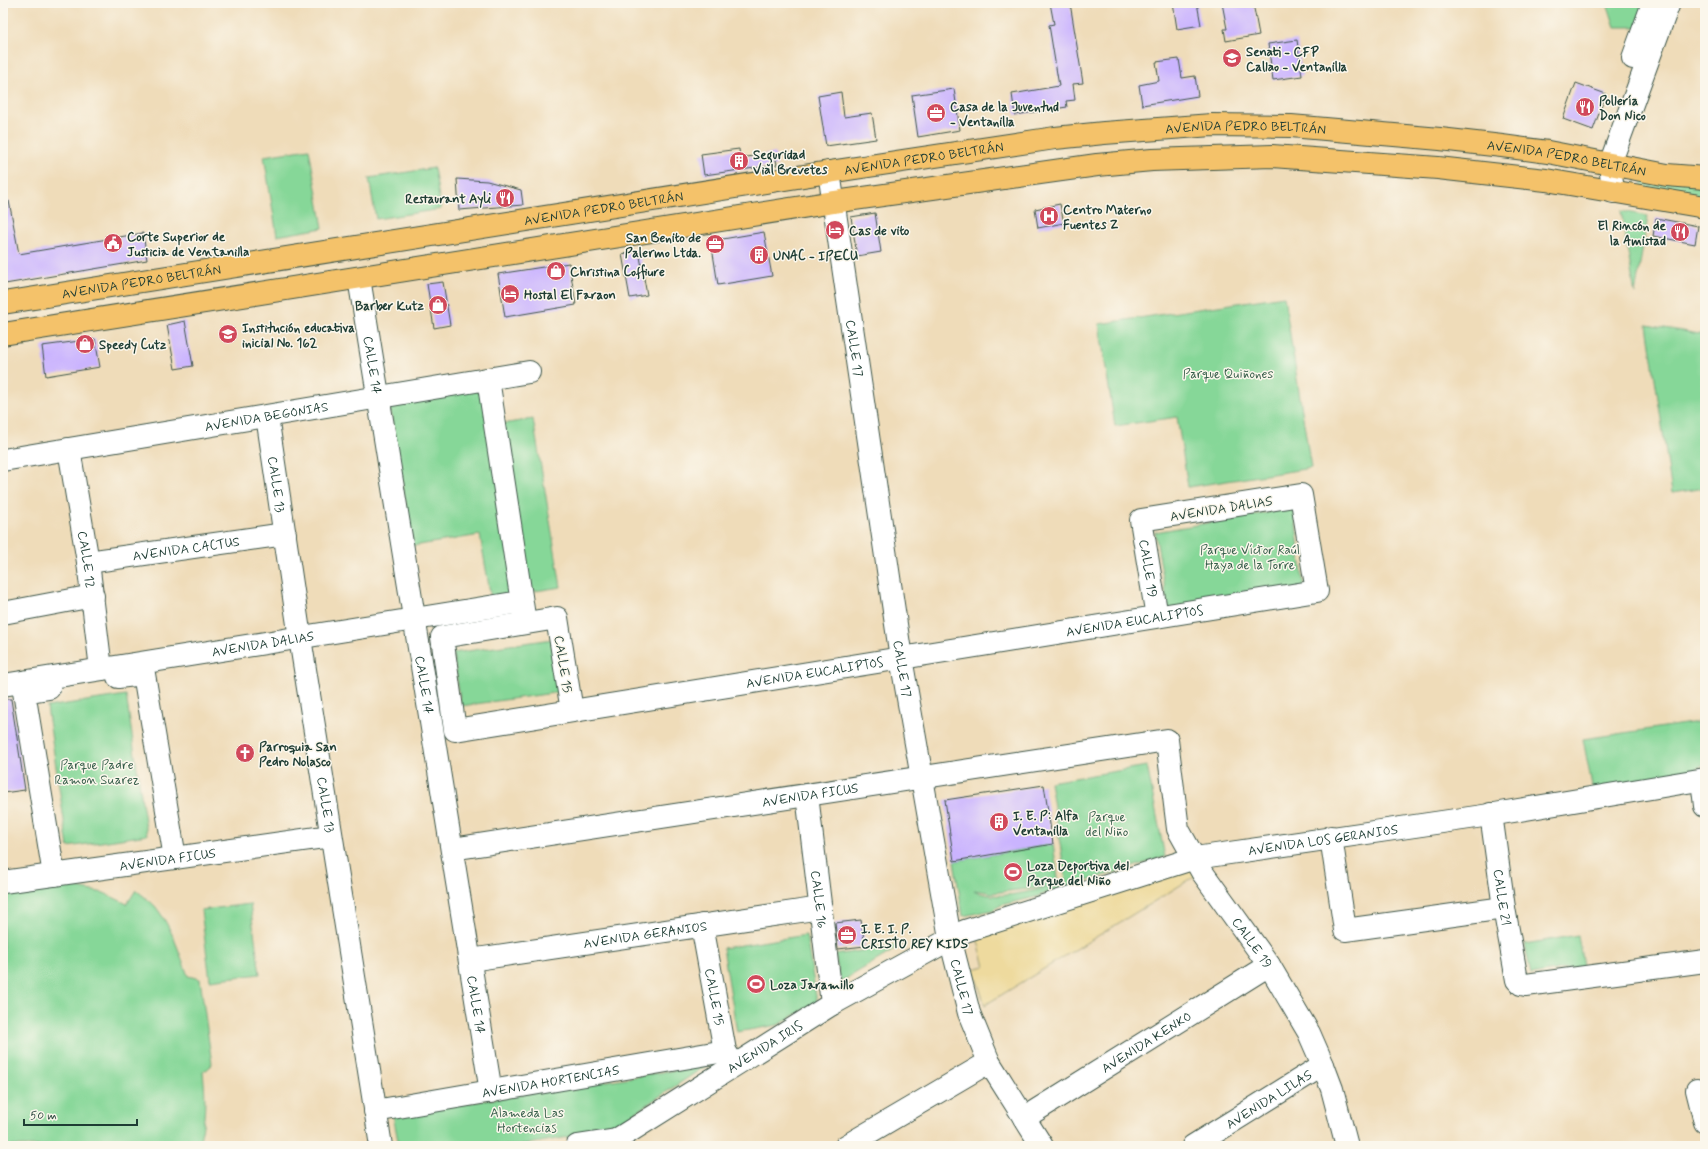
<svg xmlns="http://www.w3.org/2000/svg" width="1708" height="1149" font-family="Mynerve,sans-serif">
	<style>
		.green { fill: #86d798; stroke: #528a66; fill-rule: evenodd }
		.sand { fill: #eeda9e; stroke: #868c69 }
		.building { fill: #cab4fe }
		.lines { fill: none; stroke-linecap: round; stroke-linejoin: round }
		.minor-casing { stroke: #3e5548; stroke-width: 24 }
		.major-casing { stroke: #3e5548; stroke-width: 24 }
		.minor { stroke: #fff; stroke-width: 22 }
		.major { stroke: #f4c26a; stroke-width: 22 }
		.labels { text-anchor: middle; stroke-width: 3; stroke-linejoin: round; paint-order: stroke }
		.poi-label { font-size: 13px; font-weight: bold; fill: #1f3d34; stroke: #fbf7ec; text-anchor: start }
		.street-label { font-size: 13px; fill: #1f3d34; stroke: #fbf7ec }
		.park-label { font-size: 13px; fill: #345c48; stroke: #fbf7ec }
	</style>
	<rect width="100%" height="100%" fill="#fbf7ec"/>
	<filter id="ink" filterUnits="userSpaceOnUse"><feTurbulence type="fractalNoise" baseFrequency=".025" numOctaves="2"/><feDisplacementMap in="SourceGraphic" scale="8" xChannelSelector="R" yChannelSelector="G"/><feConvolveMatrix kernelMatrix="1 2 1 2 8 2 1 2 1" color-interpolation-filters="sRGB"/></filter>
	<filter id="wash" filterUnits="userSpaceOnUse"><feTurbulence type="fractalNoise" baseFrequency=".012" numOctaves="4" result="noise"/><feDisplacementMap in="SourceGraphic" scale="16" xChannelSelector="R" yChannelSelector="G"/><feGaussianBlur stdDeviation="0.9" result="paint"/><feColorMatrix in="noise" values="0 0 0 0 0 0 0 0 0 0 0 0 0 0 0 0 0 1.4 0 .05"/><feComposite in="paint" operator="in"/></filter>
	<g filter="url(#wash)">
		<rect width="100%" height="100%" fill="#efdcb9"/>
		<path class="green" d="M1607 3H1646L1637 27H1615Z
			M309 149 323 228 277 236 264 156Z
			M434 168 441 209 376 219 369 178Z
			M1644 174 1705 183V201L1640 190Z
			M1621 211 1648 216 1635 294Z
			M1284 296 1311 468 1188 487 1177 417 1115 426 1099 324Z
			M1647 325 1705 335V488L1672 493Z
			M483 387 490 426 533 419 561 587 491 598 480 535 413 546 389 403Z
			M1294 508 1304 589 1169 612 1155 532Z
			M553 639 561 692 461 706 453 653Z
			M126 695 147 835 68 847 47 707Z
			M1705 721V765L1680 775 1593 791 1583 739Z
			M1147 766 1165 857 1067 887 1050 782Z
			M1053 844 1059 885 1061 888 1036 897 1001 905 993 910 963 916 954 861ZM1053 886C1032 891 992 902 974 890L992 893Z
			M72 883V887L104 893 127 904 136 890C142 895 149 900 155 906 172 927 179 952 188 976L200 979 212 1064 203 1072C206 1098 206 1122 198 1146H3V892Z
			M250 904 260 974 210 980 201 910Z
			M806 935 817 1002 778 1025 737 1032 723 948Z
			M1578 935 1583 966 1531 975 1525 944Z
			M904 944 844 980H840L835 955Z
			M707 1065 621 1122 596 1132 518 1146H399L393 1115Z"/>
		<path class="sand" d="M1195 868 1202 872 985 1005 973 969 985 966 976 935Z"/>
		<g id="blocks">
			<path class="building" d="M1050 3H1070L1083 83 1073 84 1075 100 1066 101 1067 107 1015 115 1012 94 1059 86 1049 25 1054 24Z
				M1173 3H1197L1201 25 1177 29Z
				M1222 3H1253L1259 35 1226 41 1224 29H1227Z
				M1297 40 1302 76 1273 80 1268 44Z
				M1179 59 1182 78 1195 76 1198 96 1142 105 1139 85 1159 81 1156 62Z
				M1576 83 1606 94 1593 130 1563 119Z
				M954 89 960 130 918 137 912 95Z
				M841 92 844 117 872 113 876 139 826 146 818 96Z
				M739 149 740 158 775 153 777 165 704 175 701 154Z
				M457 179 487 181 521 190 523 205 459 210Z
				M9 201 19 254 143 233 147 260 5 284 3 270V202Z
				M1060 204 1064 223 1038 228 1035 209Z
				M875 213 881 252 857 256 851 217Z
				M1656 218 1698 226 1695 244 1653 236Z
				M764 232 772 276 718 285 711 241Z
				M639 251 647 295 630 298 622 254Z
				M569 263 576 305 505 317 498 274Z
				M443 282 450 325 434 328 427 284Z
				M185 321 193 366 175 369 167 325Z
				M95 339 100 367 46 376 42 346Z
				M3 699H11L25 790 3 793Z
				M1044 785 1053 844 954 861 945 800Z
				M861 920 865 946 838 949 835 923Z"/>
		</g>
	</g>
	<g filter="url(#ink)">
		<use href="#blocks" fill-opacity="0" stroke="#3e5548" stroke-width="1"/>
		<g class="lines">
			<g class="minor-casing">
				<g id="minor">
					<path d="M1633 58 1653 3"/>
					<path id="s1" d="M829 172 901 658 950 938 969 1013 989 1062 1042 1146"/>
					<path d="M1613 192 1610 164 1669 3"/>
					<path id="s2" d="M359 278 491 1092"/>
					<path d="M488 379 524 616"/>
					<path id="s3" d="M267 416 300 638 381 1146"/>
					<path id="s4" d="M69 449 88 562 101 669"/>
					<path id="s5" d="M3 460 529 372"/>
					<path id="s6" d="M88 562 285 534"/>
					<path d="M3 613 93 596"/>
					<path d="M118 677 144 674 175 858"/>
					<path id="s7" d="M3 685 521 602"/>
					<path d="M49 688 24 692 54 875"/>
					<path id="s8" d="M572 711 557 618 442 637 455 730 1317 591 1301 495 1141 520 1157 617"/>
					<path d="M1702 780 1705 806"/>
					<path id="s9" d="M807 795 832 1004"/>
					<path id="s10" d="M1491 814 1504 908 1517 980 1521 984 1526 985 1705 961"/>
					<path d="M1331 837 1345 930 1504 908"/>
					<path id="s11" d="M452 849 1167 740 1178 829 1202 872 1269 965 1309 1033 1323 1065 1332 1089 1347 1146"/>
					<path id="s12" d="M3 882 331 836"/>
					<path id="s13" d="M702 925 725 1051 733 1063"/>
					<path id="s14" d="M470 960 821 908"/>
					<path d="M1697 1090 1705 1122"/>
					<path id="s15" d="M375 1111 725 1051"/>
					<path id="s16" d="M1024 1118 1269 965"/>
					<path id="s17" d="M577 1146 616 1140 832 1004 965 931 1195 858 1483 816 1705 779"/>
					<path d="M846 1146 989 1062"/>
					<path id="s18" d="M1193 1146 1323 1065"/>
				</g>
			</g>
			<g class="major-casing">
				<g id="major">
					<path id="s19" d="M3 303 829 172 1055 138 1104 133 1212 125 1291 126 1440 139 1502 146 1548 152 1667 175 1705 178"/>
					<path d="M3 334 834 202 1097 165 1152 160 1272 156 1438 168 1546 180 1705 207"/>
				</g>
			</g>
			<use href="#minor" class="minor"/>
			<use href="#major" class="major"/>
		</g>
	</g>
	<defs>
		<g id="university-disc" transform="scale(1)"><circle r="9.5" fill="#d1495b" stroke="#fbf7ec"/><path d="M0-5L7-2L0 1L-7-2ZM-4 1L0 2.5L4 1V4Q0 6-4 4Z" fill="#fff"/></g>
		<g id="restaurant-disc" transform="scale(1)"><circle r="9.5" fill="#d1495b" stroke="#fbf7ec"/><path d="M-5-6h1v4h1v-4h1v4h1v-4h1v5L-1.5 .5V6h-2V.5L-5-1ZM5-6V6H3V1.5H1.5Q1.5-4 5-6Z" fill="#fff"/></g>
		<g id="office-disc" transform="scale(1)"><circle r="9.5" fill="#d1495b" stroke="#fbf7ec"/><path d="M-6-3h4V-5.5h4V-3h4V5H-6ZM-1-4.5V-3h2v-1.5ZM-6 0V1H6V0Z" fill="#fff"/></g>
		<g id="building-disc" transform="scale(1)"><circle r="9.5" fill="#d1495b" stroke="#fbf7ec"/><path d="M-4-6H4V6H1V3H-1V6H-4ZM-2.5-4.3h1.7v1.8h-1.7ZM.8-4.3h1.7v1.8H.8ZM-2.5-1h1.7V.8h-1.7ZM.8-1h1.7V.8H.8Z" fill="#fff"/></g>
		<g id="hospital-disc" transform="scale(1)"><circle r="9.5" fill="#d1495b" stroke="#fbf7ec"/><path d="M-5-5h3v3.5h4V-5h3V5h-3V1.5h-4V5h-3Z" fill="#fff"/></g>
		<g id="hotel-disc" transform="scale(1)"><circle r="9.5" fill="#d1495b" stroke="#fbf7ec"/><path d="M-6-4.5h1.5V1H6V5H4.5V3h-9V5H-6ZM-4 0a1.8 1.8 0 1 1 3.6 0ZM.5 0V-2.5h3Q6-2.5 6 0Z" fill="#fff"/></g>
		<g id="civic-disc" transform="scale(1)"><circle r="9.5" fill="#d1495b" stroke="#fbf7ec"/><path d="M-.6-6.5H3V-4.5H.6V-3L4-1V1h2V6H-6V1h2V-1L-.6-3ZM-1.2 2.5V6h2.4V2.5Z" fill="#fff"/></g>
		<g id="shop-disc" transform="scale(1)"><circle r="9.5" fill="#d1495b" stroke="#fbf7ec"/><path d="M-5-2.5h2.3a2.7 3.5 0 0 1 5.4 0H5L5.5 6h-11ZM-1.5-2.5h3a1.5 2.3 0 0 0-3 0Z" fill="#fff"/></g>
		<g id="school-disc" transform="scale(1)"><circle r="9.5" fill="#d1495b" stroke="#fbf7ec"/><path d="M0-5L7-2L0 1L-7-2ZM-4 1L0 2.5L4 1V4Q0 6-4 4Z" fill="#fff"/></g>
		<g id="church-disc" transform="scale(1)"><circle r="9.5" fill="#d1495b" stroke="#fbf7ec"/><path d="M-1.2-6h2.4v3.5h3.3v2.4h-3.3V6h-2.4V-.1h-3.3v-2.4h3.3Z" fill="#fff"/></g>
		<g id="stadium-disc" transform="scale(1)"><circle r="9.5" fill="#d1495b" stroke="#fbf7ec"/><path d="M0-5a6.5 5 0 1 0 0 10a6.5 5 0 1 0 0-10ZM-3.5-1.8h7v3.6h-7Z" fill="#fff"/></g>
	</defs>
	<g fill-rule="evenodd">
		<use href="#university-disc" x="1232" y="58"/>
		<use href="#restaurant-disc" x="1585" y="107"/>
		<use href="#office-disc" x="936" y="113"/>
		<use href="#building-disc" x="739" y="161"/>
		<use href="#restaurant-disc" x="505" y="198"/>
		<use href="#hospital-disc" x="1049" y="216"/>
		<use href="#hotel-disc" x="835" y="230"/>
		<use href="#restaurant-disc" x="1680" y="232"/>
		<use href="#civic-disc" x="113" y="243"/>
		<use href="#office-disc" x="715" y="244"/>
		<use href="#building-disc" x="759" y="255"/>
		<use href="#shop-disc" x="556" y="271"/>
		<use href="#hotel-disc" x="510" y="294"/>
		<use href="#shop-disc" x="438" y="305"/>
		<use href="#school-disc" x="228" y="334"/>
		<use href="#shop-disc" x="85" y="344"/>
		<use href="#church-disc" x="245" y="753"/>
		<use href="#building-disc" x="999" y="822"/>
		<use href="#stadium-disc" x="1013" y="872"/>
		<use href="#office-disc" x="847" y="935"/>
		<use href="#stadium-disc" x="756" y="984"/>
	</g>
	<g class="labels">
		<g class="poi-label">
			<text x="1246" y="56">Senati - CFP<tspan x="1246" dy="15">Callao - Ventanilla</tspan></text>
			<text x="1599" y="105">Pollería<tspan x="1599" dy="15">Don Nico</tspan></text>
			<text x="950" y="111">Casa de la Juventud<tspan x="950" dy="15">- Ventanilla</tspan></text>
			<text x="753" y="159">Seguridad<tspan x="753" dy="15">Vial Brevetes</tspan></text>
			<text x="491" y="203" text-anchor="end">Restaurant Ayli</text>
			<text x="1063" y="214">Centro Materno<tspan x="1063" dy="15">Fuentes Z</tspan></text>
			<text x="1666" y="230" text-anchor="end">El Rincón de<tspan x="1666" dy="15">la Amistad</tspan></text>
			<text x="849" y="235">Cas de vito</text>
			<text x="127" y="241">Corte Superior de<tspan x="127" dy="15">Justicia de Ventanilla</tspan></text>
			<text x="701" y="242" text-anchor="end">San Benito de<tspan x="701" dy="15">Palermo Ltda.</tspan></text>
			<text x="773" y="260">UNAC - IPECU</text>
			<text x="570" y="276">Christina Coffiure</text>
			<text x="524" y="299">Hostal El Faraon</text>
			<text x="424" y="310" text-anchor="end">Barber Kutz</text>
			<text x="242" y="332">Institución educativa<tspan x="242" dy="15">inicial No. 162</tspan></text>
			<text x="99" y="349">Speedy Cutz</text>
			<text x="259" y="751">Parroquia San<tspan x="259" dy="15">Pedro Nolasco</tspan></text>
			<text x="1013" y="820">I. E. P: Alfa<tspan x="1013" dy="15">Ventanilla</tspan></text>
			<text x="1027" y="870">Loza Deportiva del<tspan x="1027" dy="15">Parque del Niño</tspan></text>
			<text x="861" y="933">I. E. I. P.<tspan x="861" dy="15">CRISTO REY KIDS</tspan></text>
			<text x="770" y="989">Loza Jaramillo</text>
		</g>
		<g class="street-label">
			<text dy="5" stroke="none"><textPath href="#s19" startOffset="1256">AVENIDA PEDRO BELTRÁN</textPath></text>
			<text dy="5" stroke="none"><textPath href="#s19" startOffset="932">AVENIDA PEDRO BELTRÁN</textPath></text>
			<text dy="5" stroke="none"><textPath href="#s19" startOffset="1579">AVENIDA PEDRO BELTRÁN</textPath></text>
			<text dy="5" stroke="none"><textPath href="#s19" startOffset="608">AVENIDA PEDRO BELTRÁN</textPath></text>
			<text dy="5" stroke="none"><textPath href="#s19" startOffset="140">AVENIDA PEDRO BELTRÁN</textPath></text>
			<text dy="5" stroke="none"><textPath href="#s1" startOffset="178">CALLE 17</textPath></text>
			<text dy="5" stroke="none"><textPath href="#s2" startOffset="88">CALLE 14</textPath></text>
			<text dy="5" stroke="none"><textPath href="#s5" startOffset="267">AVENIDA BEGONIAS</textPath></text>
			<text dy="5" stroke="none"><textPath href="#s3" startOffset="69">CALLE 13</textPath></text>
			<text transform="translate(1221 508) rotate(-9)" y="5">AVENIDA DALIAS</text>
			<text dy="5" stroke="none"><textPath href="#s6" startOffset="99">AVENIDA CACTUS</textPath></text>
			<text dy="5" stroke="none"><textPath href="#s4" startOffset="112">CALLE 12</textPath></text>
			<text dy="5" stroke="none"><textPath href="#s8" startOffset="1486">CALLE 19</textPath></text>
			<text dy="5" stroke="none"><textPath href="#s8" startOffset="993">AVENIDA EUCALIPTOS</textPath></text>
			<text dy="5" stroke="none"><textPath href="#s7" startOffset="263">AVENIDA DALIAS</textPath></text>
			<text transform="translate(564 664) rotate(81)" y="5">CALLE 15</text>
			<text dy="5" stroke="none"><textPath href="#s1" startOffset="502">CALLE 17</textPath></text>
			<text dy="5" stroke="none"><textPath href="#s8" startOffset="669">AVENIDA EUCALIPTOS</textPath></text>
			<text dy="5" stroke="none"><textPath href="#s2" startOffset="412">CALLE 14</textPath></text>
			<text dy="5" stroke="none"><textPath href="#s11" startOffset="362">AVENIDA FICUS</textPath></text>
			<text dy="5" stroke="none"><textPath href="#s3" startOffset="393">CALLE 13</textPath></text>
			<text dy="5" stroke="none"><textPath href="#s17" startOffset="817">AVENIDA LOS GERANIOS</textPath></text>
			<text dy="5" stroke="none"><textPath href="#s12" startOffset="166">AVENIDA FICUS</textPath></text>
			<text dy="5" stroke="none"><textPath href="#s10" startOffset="84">CALLE 21</textPath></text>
			<text dy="5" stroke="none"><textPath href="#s9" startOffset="105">CALLE 16</textPath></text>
			<text dy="5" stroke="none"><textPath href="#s14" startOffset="177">AVENIDA GERANIOS</textPath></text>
			<text dy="5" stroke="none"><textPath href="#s11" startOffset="949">CALLE 19</textPath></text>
			<text dy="5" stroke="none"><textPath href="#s1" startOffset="826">CALLE 17</textPath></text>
			<text dy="5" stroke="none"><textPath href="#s13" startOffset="73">CALLE 15</textPath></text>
			<text dy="5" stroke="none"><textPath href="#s2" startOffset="736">CALLE 14</textPath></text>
			<text dy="5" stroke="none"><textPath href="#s16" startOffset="144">AVENIDA KENKO</textPath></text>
			<text dy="5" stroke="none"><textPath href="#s17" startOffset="215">AVENIDA IRIS</textPath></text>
			<text dy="5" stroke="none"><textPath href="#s15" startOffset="178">AVENIDA HORTENCIAS</textPath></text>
			<text dy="5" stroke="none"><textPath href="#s18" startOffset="89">AVENIDA LILAS</textPath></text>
		</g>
		<g class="park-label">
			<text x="1228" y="378">Parque Quiñones</text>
			<text x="1250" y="554">Parque Víctor Raúl<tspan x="1250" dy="15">Haya de la Torre</tspan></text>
			<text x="97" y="769">Parque Padre<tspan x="97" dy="15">Ramon Suarez</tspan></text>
			<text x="1107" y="821">Parque<tspan x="1107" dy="15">del Niño</tspan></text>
			<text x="527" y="1117">Alameda Las<tspan x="527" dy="15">Hortencias</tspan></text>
		</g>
	</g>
	<rect width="1708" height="1149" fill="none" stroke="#fbf7ec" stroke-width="16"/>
	<path d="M24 1119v6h113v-6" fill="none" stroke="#1f3d34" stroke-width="2"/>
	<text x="30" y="1119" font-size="12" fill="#1f3d34" stroke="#fbf7ec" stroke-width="3" paint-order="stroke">50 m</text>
</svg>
